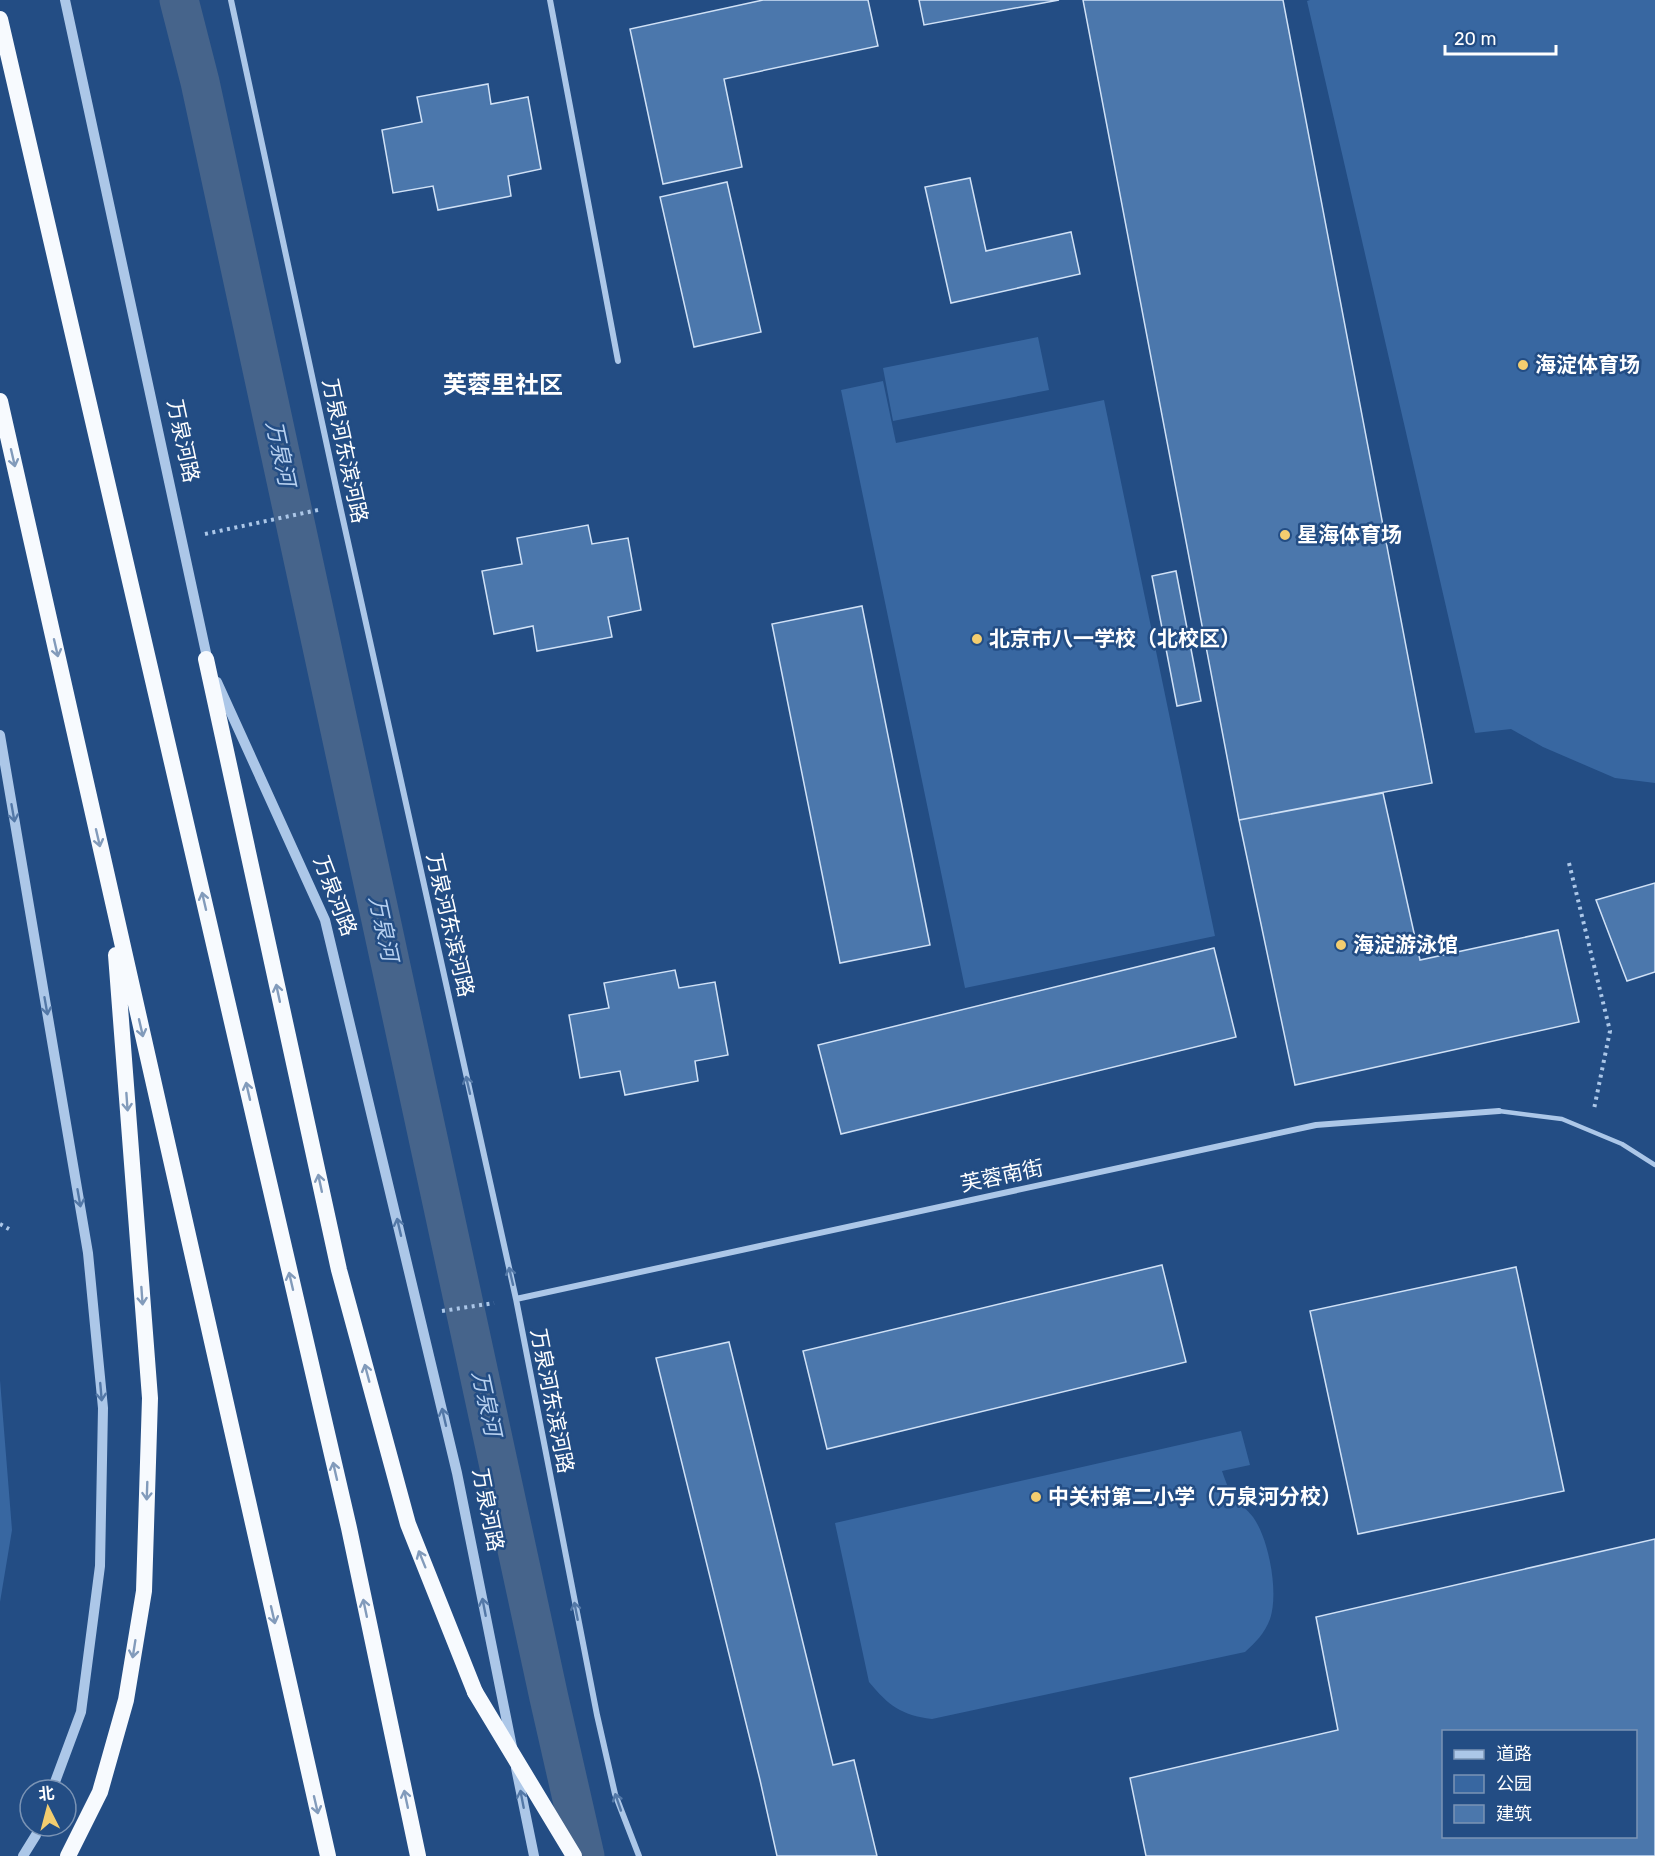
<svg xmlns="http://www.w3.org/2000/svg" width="1655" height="1856" font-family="Rubik,'Noto Sans SC',sans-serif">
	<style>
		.green { fill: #3867a1 }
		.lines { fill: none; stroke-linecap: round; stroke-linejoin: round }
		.canal { stroke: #46648b; stroke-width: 39 }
		.building { fill: #4b77ac; stroke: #d0e1f6; stroke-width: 1.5; fill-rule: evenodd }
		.path { stroke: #acc7e8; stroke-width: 4; stroke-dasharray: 3 4.5; stroke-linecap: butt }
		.service { stroke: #acc7e8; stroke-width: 4.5 }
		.minor { stroke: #acc7e8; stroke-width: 6 }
		.tertiary { stroke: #acc7e8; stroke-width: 10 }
		.trunk { stroke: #f7fafe; stroke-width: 16 }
		.trunk-bridge { stroke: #f7fafe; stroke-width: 16 }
		.oneway { stroke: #829bbb }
		.oneway2 { stroke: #5378a7 }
		.poi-dot { fill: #f3cd6f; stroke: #234d84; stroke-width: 2 }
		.labels { text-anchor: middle; stroke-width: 5; stroke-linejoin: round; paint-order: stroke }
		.poi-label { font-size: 21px; font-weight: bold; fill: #fff; stroke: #234d84; text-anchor: start }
		.street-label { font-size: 21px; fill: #fff; stroke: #234d84 }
		.water-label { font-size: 22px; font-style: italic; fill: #b8d1f0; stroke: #234d84 }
		.quarter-label { font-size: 24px; font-weight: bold; fill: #fff; stroke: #234d84 }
	</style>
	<rect width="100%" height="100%" fill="#234d84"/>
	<path class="green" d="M1310 0H1655V783L1615 778 1543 747 1511 729 1475 733 1307 1Z
		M1038 337 1049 390 893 421 883 368Z
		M883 381 896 443 1104 400 1215 936 965 988 841 390Z
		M0 1380 12 1530 0 1602Z
		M1241 1431 1250 1465 1222 1471C1225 1479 1228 1490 1234 1496 1239 1504 1247 1509 1253 1517 1269 1539 1279 1593 1270 1619 1265 1633 1255 1643 1245 1652L932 1719C901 1715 889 1706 869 1682L835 1523Z"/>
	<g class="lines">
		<path class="canal" d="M179 0 200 82 549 1698 585 1856"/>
	</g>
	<path class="building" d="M763 0H868L878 46 724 79 742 167 663 184 630 29Z
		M919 0H1059L924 25Z
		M1083 0H1283L1432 783 1239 820Z
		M488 84 491 104 528 97 541 169 508 176 511 196 438 210 433 186 393 193 382 130 422 122 417 97Z
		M970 178 986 251 1071 232 1080 274 951 303 925 187Z
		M727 182 761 332 694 347 660 197Z
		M588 525 592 544 628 538 641 610 608 617 612 637 537 651 533 626 494 634 482 571 522 564 517 538Z
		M1176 571 1201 701 1177 706 1152 576Z
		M862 606 930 945 840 963 772 624Z
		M1383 793 1420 960 1558 930 1579 1022 1295 1085 1239 820Z
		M1655 883V972L1627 981 1596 900Z
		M1214 948 1236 1037 841 1134 818 1045Z
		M675 970 679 988 715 982 728 1055 695 1061 698 1081 625 1095 620 1071 580 1078 569 1015 609 1008 604 983Z
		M1162 1265 1186 1362 827 1449 803 1351Z
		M1516 1267 1564 1491 1358 1534 1310 1311Z
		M729 1342 833 1765 854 1760 877 1856H777L760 1780 656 1358Z
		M1655 1539V1856H1146L1130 1778 1338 1730 1316 1617ZM1444 1732H1636V1836H1444Z"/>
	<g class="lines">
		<path class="path" d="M205 534 318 510
			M1569 863 1610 1031 1594 1109
			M0 1224 9 1229
			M442 1311 494 1303"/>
		<path class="service" d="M1499 1111 1562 1119 1622 1144 1655 1165"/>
		<path class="minor" d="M231 0 340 506 516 1299 597 1715 615 1794 639 1856
			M550 0 618 361
			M516 1299 1316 1125 1499 1111"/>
		<path class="tertiary" d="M65 0 208 662
			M217 682 325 920 457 1473 512 1747
			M0 735 88 1253 103 1408 100 1566 81 1712 52 1790
			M516 1768 534 1856
			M23 1856 36 1835 39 1826"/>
		<path class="trunk" d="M0 19 349 1528 418 1856
			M0 401 328 1856
			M206 659 339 1270 408 1524 475 1692
			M68 1856 100 1792 126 1700 144 1591 150 1398 116 955"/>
		<path class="trunk-bridge" d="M475 1692 574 1856"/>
	</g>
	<defs><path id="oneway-shaft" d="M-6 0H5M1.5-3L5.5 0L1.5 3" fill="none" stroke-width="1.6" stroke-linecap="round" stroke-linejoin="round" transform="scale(1.5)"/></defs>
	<g class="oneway">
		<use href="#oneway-shaft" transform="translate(13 458) rotate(77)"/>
		<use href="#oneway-shaft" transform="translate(56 648) rotate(77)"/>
		<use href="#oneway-shaft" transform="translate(98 838) rotate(77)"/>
		<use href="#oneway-shaft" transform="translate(204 901) rotate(-103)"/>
		<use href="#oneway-shaft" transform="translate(278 993) rotate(-102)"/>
		<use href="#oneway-shaft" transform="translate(141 1028) rotate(77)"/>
		<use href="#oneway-shaft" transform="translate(248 1091) rotate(-103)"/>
		<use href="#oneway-shaft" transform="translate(127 1102) rotate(86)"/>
		<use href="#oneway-shaft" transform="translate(320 1183) rotate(-102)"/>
		<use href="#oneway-shaft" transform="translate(291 1281) rotate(-103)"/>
		<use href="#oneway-shaft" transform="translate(142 1296) rotate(86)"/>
		<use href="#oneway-shaft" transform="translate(367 1373) rotate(-105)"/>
		<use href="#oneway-shaft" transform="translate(335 1471) rotate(-103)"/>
		<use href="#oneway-shaft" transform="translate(147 1491) rotate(92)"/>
		<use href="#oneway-shaft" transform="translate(422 1559) rotate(-112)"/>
		<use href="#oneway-shaft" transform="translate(365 1608) rotate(-102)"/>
		<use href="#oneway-shaft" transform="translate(273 1615) rotate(77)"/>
		<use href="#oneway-shaft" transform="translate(134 1649) rotate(99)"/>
		<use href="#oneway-shaft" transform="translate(406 1799) rotate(-102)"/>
		<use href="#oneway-shaft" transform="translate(316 1805) rotate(77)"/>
	</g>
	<g class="oneway2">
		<use href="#oneway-shaft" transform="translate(13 813) rotate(80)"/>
		<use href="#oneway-shaft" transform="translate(46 1006) rotate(80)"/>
		<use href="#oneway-shaft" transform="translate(468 1085) rotate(-103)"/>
		<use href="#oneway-shaft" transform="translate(79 1198) rotate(80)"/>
		<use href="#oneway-shaft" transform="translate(399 1227) rotate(-103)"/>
		<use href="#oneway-shaft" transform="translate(511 1276) rotate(-103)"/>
		<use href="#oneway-shaft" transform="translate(101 1392) rotate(85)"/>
		<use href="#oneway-shaft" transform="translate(444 1417) rotate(-103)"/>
		<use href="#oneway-shaft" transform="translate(484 1607) rotate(-101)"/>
		<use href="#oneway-shaft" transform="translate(576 1611) rotate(-101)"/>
		<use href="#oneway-shaft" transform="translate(522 1799) rotate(-101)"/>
		<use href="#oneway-shaft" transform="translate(618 1802) rotate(-109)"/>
	</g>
	<g class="poi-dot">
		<circle cx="1523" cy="365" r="6"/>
		<circle cx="1285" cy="535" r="6"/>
		<circle cx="977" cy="639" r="6"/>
		<circle cx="1341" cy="945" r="6"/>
		<circle cx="1036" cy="1497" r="6"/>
	</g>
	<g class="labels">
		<g class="poi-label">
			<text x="1535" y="372">海淀体育场</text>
			<text x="1297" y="542">星海体育场</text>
			<text x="989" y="646">北京市八一学校（北校区）</text>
			<text x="1353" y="952">海淀游泳馆</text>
			<text x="1048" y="1504">中关村第二小学（万泉河分校）</text>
		</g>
		<g class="street-label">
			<text transform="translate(183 441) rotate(78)" y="7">万泉河路</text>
			<text transform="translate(345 451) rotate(78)" y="7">万泉河东滨河路</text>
			<text transform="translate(335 896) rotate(69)" y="7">万泉河路</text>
			<text transform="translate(450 925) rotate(77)" y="7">万泉河东滨河路</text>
			<text transform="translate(1002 1176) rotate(-12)" y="7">芙蓉南街</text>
			<text transform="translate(552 1401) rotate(79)" y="7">万泉河东滨河路</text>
			<text transform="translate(488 1510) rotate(79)" y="7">万泉河路</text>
		</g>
		<g class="water-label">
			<text transform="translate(281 453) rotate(78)" y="8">万泉河</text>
			<text transform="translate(384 928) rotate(78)" y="8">万泉河</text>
			<text transform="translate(487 1403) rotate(78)" y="8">万泉河</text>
		</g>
		<g class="quarter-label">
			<text x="503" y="393">芙蓉里社区</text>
		</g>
	</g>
	<rect x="1442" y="1730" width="195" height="108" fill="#234d84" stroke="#7b94b5" stroke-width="1.5"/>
	<rect x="1454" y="1750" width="30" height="9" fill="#acc7e8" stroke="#7b94b5" stroke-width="1.5"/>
	<text x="1496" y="1760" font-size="18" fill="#ffffff">道路</text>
	<rect x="1454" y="1775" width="30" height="18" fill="#3867a1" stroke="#7b94b5" stroke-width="1.5"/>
	<text x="1496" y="1790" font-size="18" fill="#ffffff">公园</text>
	<rect x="1454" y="1805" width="30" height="18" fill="#4b77ac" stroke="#7b94b5" stroke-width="1.5"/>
	<text x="1496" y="1820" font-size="18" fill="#ffffff">建筑</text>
	<g transform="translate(48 1808) rotate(354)"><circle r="28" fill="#234d84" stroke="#7b94b5" stroke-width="1.5"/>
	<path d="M0-4.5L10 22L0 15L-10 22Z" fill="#f3cd6f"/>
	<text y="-9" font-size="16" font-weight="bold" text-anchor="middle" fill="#ffffff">北</text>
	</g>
	<path d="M1445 45v9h111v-9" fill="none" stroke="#ffffff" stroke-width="3"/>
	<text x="1454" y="45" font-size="18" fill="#ffffff" stroke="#234d84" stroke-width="4.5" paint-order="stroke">20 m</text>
</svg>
